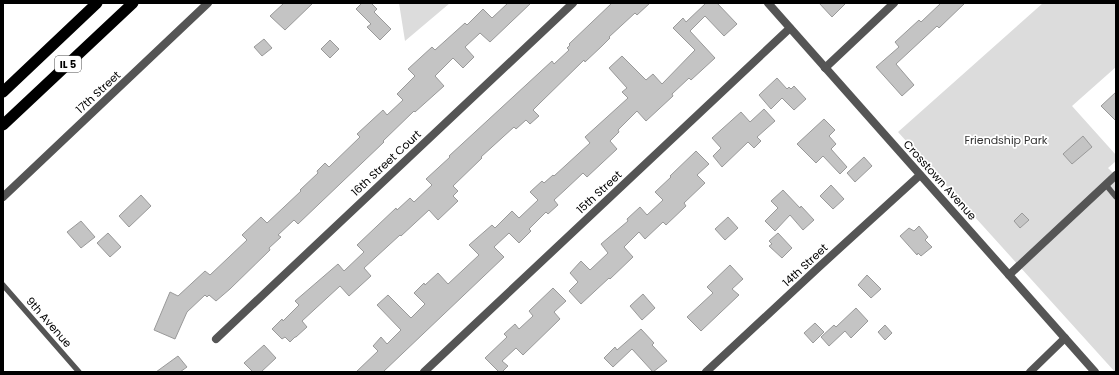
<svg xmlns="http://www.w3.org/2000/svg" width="1119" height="375" font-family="Poppins,sans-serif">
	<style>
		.green { fill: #dcdcdc }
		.building { fill: #c4c4c4; stroke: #999 }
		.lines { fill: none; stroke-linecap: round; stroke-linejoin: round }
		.service { stroke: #555; stroke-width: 5.5 }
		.minor { stroke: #555; stroke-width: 8 }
		.tertiary { stroke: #555; stroke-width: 8 }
		.trunk { stroke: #000; stroke-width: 11 }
		.labels { text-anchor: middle; stroke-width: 3.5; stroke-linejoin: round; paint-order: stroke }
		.shield { fill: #fff; stroke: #4c4c4c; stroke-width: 1 }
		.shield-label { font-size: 10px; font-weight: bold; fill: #000 }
		.street-label { font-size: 11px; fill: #000; stroke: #fff }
		.park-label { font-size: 11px; fill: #333; stroke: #fff }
	</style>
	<rect width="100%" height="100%" fill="#fff"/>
	<path class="green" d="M399 3H450L405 41Z
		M1043 3H1116V67L1072 106 1116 155V161L1108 168 1116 176V372H1115L898 132Z"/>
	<path class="building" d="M284 3H313L285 30 270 16Z
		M362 3H371L377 9 374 12 391 29 380 40 367 27 371 24 356 9Z
		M508 3H531L490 42 480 33 465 47 474 57 463 68 453 58 435 76 444 86 415 112 414 111 383 141 384 142 298 224 294 220 278 235 281 237 269 248 270 250 230 289 216 301 209 295 207 297 205 295 187 312 175 339 154 330 170 292 178 296 205 271 210 275 247 240 242 235 261 217 267 223 301 191 300 190 318 173 317 171 325 163 329 167 360 137 357 134 383 110 387 115 403 100 397 94 415 76 408 69 432 47 435 50 465 23 467 25 483 9 492 18Z
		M612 3H650L637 15 635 13 609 37 610 38 602 46 585 62 584 60 540 103 533 110 539 116 530 124 526 120 516 129 514 127 481 157 482 158 453 186 458 191 453 196 458 201 438 220 429 210 401 236 400 235 364 268 371 276 349 296 340 286 302 321 307 327 296 337H295L290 342 285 337 282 339 272 329 282 319 283 321 299 305 295 301 338 264 344 271 364 252 357 245 396 208 397 210 410 198 414 202 432 185 426 179 450 157 449 156 552 61 554 64 569 50 567 48 570 45 569 44Z
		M706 3H717L737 24 724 36 705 16 690 31 715 58 691 80 689 78 672 94 673 96 646 121 637 111 618 130 619 132 610 141 617 149 587 177 583 173 566 189 554 200 558 205 548 214 546 212 529 229 531 231 519 243 509 233 494 247 504 257 383 372H356L378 351 373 346 381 337 387 344 401 330 377 305 388 295 411 318 425 304 414 293 424 283 425 285 438 273 448 284 479 255 469 245 492 225 495 228 512 211 519 218 538 200 530 192 542 181 544 183 553 175 554 176 590 143 585 137 628 98 622 92 627 88 609 68 622 56 646 80 653 74 662 84 695 50 673 28 683 18 686 22Z
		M819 3H846L832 17Z
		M941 3H965L939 28 937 26 896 64 914 85 902 96 876 67 899 47 895 42 919 20 921 22Z
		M264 39 272 48 262 56 254 47Z
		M330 40 339 49 330 58 321 49Z
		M777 78 787 89 789 87 791 89 794 86 806 99 794 110 782 98 771 109 759 95Z
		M1116 92V121L1101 106Z
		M764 109 775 121 757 137 761 141 754 148 748 142 722 167 713 156 721 148 712 138 741 112 750 122Z
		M824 119 835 130 829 136 836 144 831 149 847 167 840 174 823 156 816 163 797 144Z
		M1083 136 1092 147 1072 164 1063 154Z
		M696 151 709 164 697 175 705 183 684 203 686 206 666 225 663 222 645 239 639 232 624 247 633 257 610 279 609 278 581 304 569 291 578 282 570 273 581 261 590 270 608 253 601 244 628 221 627 219 640 207 647 215 663 200 655 192 671 177 670 176Z
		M864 157 872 166 855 182 847 173Z
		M831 185 844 199 833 209 820 196Z
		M783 190 800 208 801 206 814 220 803 230 790 215 775 231 765 221 778 208 771 201Z
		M141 195 151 206 129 227 119 216Z
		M1022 213 1029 220 1020 228 1014 221Z
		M728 217 738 228 725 240 715 229Z
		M81 221 95 237 81 248 67 232Z
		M919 226 928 237 925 240 932 247 921 256 918 253 917 255 900 236 909 228 914 231Z
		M108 233 121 247 110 257 97 243Z
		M778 233 792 248 782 258 769 246 772 244 769 241Z
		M730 265 743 279 732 289 739 295 701 331 687 317 713 293 707 287Z
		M867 275 881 289 871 298 858 285Z
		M553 288 566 301 554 312 560 319 523 355 516 348 502 361 508 366 502 372H499L485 358 507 337 504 334 515 324 519 329 533 316 529 311Z
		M643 294 655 308 642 320 630 306Z
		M856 308 868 321 851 338 845 331 829 346 821 337 834 325 836 327Z
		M815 323 824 332 813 343 804 333Z
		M885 325 892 333 885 340 878 332Z
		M641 329 654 343 652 345 667 361 653 372 632 349 613 367 604 358 615 347 617 350Z
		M264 345 276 358 261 372H253L244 363Z
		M178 356 187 367 180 372H156Z"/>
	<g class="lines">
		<path class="service" d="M1106 185 1116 197
			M3 285 79 372"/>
		<path class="minor" d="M825 68 894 3
			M3 197 208 3
			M1009 275 1116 175
			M216 339 573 3
			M424 372 790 28
			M706 372 820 266 920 175
			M1030 372 1065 338"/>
		<path class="tertiary" d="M768 3 1095 372"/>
		<path class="trunk" d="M3 92 97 3
			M3 125 133 3"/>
	</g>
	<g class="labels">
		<rect class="shield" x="55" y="56" width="26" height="16" rx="3"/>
		<g class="shield-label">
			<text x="68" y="68">IL 5</text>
		</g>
		<g class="street-label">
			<text transform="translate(98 92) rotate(-43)" y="4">17th Street</text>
			<text transform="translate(386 163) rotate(-43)" y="4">16th Street Court</text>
			<text transform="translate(940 180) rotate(48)" y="4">Crosstown Avenue</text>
			<text transform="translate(599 192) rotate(-43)" y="4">15th Street</text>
			<text transform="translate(805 265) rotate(-43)" y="4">14th Street</text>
			<text transform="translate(49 322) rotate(49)" y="4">9th Avenue</text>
		</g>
		<g class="park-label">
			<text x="1006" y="144">Friendship Park</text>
		</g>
	</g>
	<rect width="1119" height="375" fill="none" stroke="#000000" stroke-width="8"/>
</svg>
